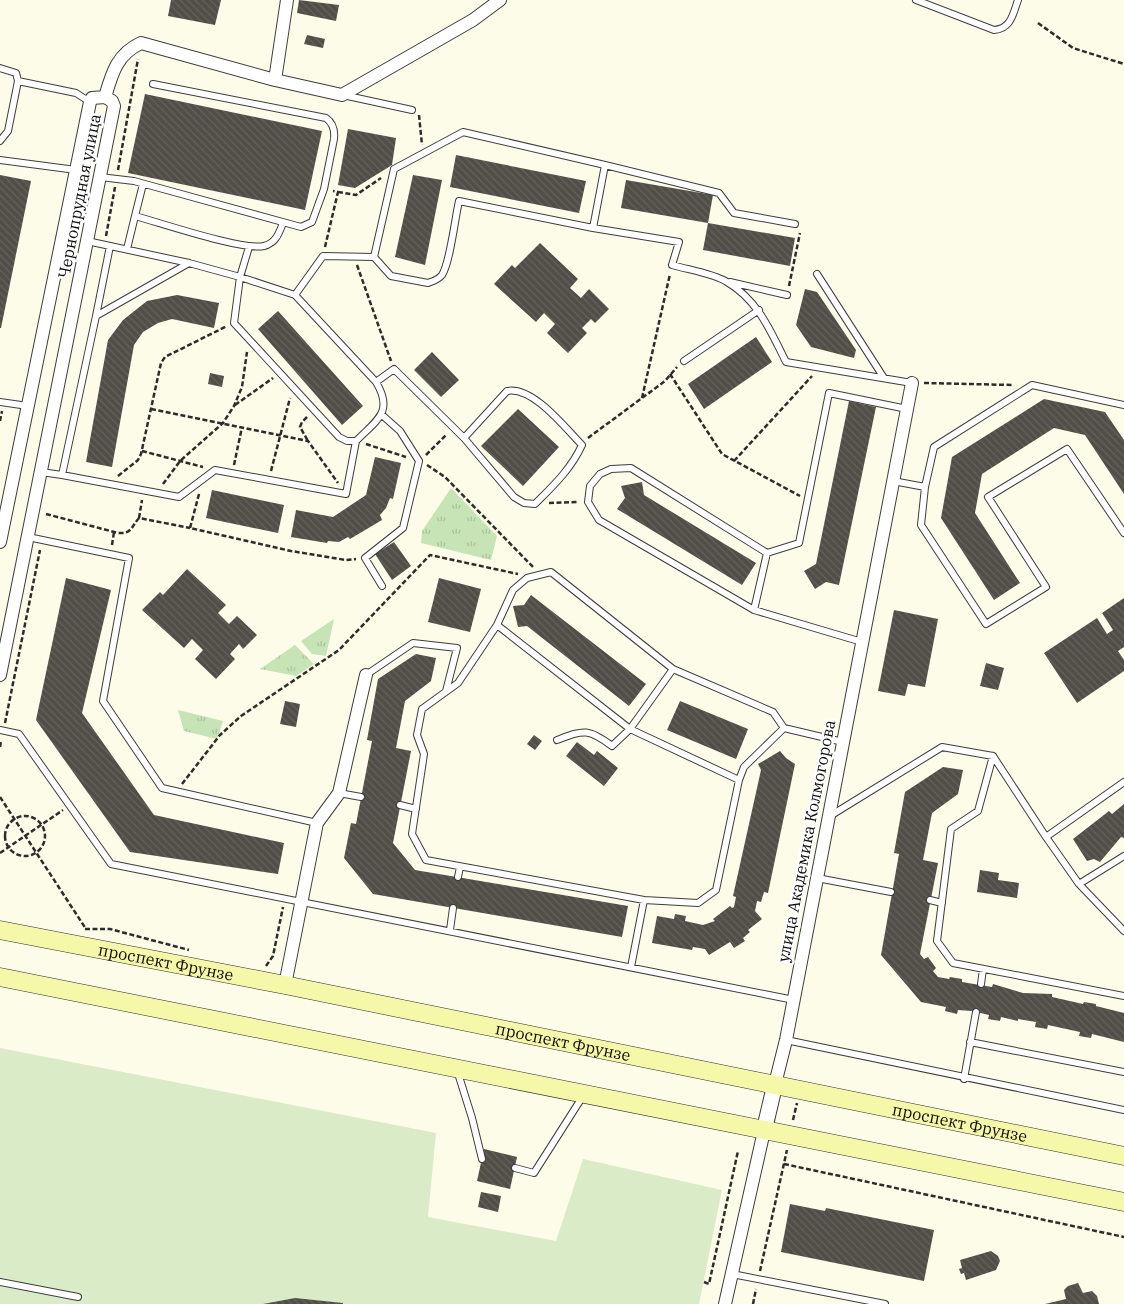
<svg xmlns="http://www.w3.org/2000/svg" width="1124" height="1304" font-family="'IBM Plex Serif',serif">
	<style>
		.park { fill: url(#park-tufts) }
		.pitch { fill: #d9ecc7 }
		.building { fill: url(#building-back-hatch) }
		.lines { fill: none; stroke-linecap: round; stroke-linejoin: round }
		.service-casing { stroke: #3d3d3d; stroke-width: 8 }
		.minor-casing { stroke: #3d3d3d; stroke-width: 14 }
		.tertiary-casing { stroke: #3d3d3d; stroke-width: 17 }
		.secondary-casing { stroke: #2c2c2c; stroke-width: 19 }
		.path { stroke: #2c2c2c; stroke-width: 2.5; stroke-dasharray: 5 2.5; stroke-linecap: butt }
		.service { stroke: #fff; stroke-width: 6 }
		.minor { stroke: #fff; stroke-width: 12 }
		.tertiary { stroke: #fff; stroke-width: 15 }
		.secondary { stroke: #f5f8a9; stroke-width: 18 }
		.labels { text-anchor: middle; stroke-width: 5; stroke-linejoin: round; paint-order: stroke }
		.street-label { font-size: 16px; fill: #0a0a0a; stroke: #fff }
	</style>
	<defs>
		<pattern id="park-tufts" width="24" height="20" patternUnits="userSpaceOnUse" patternTransform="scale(1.25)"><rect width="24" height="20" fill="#c7e4b6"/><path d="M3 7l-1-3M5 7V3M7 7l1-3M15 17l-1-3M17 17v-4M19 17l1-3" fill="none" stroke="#aac29b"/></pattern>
		<pattern id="building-back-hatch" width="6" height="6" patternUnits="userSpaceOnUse" patternTransform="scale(1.25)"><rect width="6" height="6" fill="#514d47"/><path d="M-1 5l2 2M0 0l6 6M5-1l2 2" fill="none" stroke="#65625d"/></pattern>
	</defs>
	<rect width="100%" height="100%" fill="#fdfce8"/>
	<path class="park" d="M451 488 497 536 491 560 421 543 422 531Z
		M334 619 326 656 312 654 301 641Z
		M295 645 314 664 296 676 260 669Z
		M178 710 223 721 217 739 184 731Z"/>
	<path class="pitch" d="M0 1048 436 1133 428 1217 556 1241 583 1159 722 1190 699 1304H0Z"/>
	<path class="building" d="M171 0H221L215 25 168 16Z
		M299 0 339 5 336 21 297 13Z
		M307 35 325 39 323 48 304 44Z
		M145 94 322 131 305 210 128 173Z
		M348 129 396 138 392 165 355 188 338 185Z
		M456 155 586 181 579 213 450 187Z
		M0 175 31 181 1 328H0Z
		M413 175 442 180 425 265 395 257Z
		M626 180 713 195 708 223 621 208Z
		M708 223 795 238 790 266 703 250Z
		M540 243 578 279 570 288 581 298 589 289 609 309 595 323 591 319 582 328 587 333 568 353 547 333 555 324 544 313 536 322 494 284 512 265 515 268Z
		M805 289 817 292 856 350 854 358 811 347 796 325Z
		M177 295 219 303 214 328 172 319 158 323 143 332 134 345 112 467 86 462 108 340 123 320 147 301Z
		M278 311 363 406 342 425 258 329Z
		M756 337 772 362 704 409 688 384Z
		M432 352 459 380 441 397 414 370Z
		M210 373 224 376 222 387 208 384Z
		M1044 399 1105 412 1124 440V494L1085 435 1054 428 982 474 975 513 1020 583 994 600 941 518 952 457Z
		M849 401 876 407 839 585 826 582 815 589 804 571 816 564Z
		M518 409 559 447 523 486 481 446Z
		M375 457 401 463 393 499 390 498 386 508 380 515 382 520 350 539 348 537 339 542 328 541 327 543 291 537 296 510 333 517 366 495Z
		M642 482 644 495 756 563 742 585 617 509 625 498 621 486Z
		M212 490 284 505 278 533 206 518Z
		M394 542 411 566 392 580 375 554Z
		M187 569 226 605 218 613 229 624 237 616 257 635 243 649 239 644 230 654 235 659 216 679 195 659 203 650 192 639 184 648 142 610 160 592 163 595Z
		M66 578 111 590 82 713 154 815 284 843 278 874 130 852 36 720Z
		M439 578 481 589 470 632 428 622Z
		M531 595 646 684 629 706 527 626 518 627 513 606 524 605Z
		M1124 598V647L1118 651 1124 660V671L1077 703 1044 653 1097 618 1107 634 1113 630 1102 613Z
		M894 610 938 619 925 687 908 684 905 696 878 691Z
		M416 654 436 658 431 681 405 701 396 748 411 751 393 843 415 870 628 906 622 937 373 894 344 858 351 823 356 824 372 741 367 740 378 679Z
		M986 663 1004 668 998 690 980 686Z
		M285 701 300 704 296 727 280 724Z
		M680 701 748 729 736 759 667 730Z
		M534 735 542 741 535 750 527 744Z
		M577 742 594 755 597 751 618 768 604 786 566 756Z
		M780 751 786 758 795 764 768 893 764 892 761 902 757 901 755 911 762 919 748 930 750 932 743 938 745 941 734 948 730 942 709 955 705 949 693 947 692 950 652 943 657 916 674 919 675 914 686 916 685 921 703 925 715 921 713 919 730 906 732 908 734 907 736 897 733 896 761 770 758 764Z
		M943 767 963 770 958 794 932 813 923 860 938 863 920 954 924 959 928 957 936 968 933 971 938 977 949 979 950 977 962 979V982L992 987 993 984 1023 993 1052 994V997L1083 1004 1084 1002 1096 1004V1006L1124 1013V1042L1092 1034 1091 1038 1079 1036 1080 1032 1048 1025 1047 1029 1035 1027 1036 1022 1018 1019V1021L1001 1017 1000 1021 988 1019 989 1015 972 1011 958 1010 957 1014 945 1011 946 1007 921 1002 881 955 899 854 894 853 905 792Z
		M1124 804V838L1121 837 1100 862 1094 859 1087 861 1073 839 1109 811 1112 814Z
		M980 870 999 873 998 880 1019 883 1017 898 977 892Z
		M484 1149 517 1157 510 1189 477 1181Z
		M481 1192 501 1196 498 1212 478 1207Z
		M790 1204 825 1211 826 1208 934 1230 924 1281 781 1252Z
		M991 1251 998 1256 1000 1261 996 1270 966 1280 964 1273 961 1274 959 1269 962 1268 960 1260Z
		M1078 1283 1083 1293 1092 1291 1097 1296 1099 1304H1045L1066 1299 1064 1290 1068 1286Z
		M295 1298 343 1303V1304H263Z"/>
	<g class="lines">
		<g class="service-casing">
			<path id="service" d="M916 0 994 30C1011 29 1013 14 1018 0
				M0 68 16 73 18 81
				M343 95 412 110
				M0 141 8 131 18 81 76 93 90 102
				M0 160 76 170
				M100 177 134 181 301 227 312 222 324 189 334 139C335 130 333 123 326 118L153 84
				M143 184 135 216C161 223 243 251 264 246 276 243 279 233 283 223
				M593 228 605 165 719 193 734 213 795 224
				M249 247 240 277 295 295 376 382C394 412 377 420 356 441
				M127 249 135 216
				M374 257 394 169 463 132 605 165
				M817 274 884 378
				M730 282 787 295
				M295 295 323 256 374 257 391 276 428 283C433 281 438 280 442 275 450 263 455 218 459 201L593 228 679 242 672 265C689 270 712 273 727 282 758 300 771 332 786 362L912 383
				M96 316 110 246
				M684 361 759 310
				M376 382 394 369 464 438 507 391C533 386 565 428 582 445 571 469 554 485 535 504L524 503 514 497 464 438
				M0 402 28 406
				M1124 405 1032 385 934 447 925 487 921 525 986 624 1046 587 988 497 1067 449 1124 533
				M382 415 400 431 419 461 403 528 365 558 382 586
				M41 472 62 475 96 316 189 263
				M62 475 179 497 215 470 346 494 356 441H347L339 437 234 323 240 277 189 263 87 241
				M893 481 925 487
				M28 537 129 558 103 701 162 788 317 823
				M754 610 599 520 588 502 590 486 600 474 611 469 631 468 767 553
				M497 625 630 729 739 780
				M862 642 754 610 767 553 799 543 829 393 907 409
				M366 675 413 643 457 648 446 691
				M784 728 773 712 673 669 551 572 527 578 513 590 497 625 458 683 422 709 417 735 424 754 412 834 426 860 644 900 698 903 716 890 739 780 744 767 784 728 843 742
				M0 730 19 734 111 864 794 1000
				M557 740C584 730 588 728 612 746L630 729 673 669
				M993 756 1046 837
				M1124 782 1046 837 1079 884 1124 931
				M339 793 361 797
				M400 805 416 809
				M830 816 942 747 993 756 978 811 951 829 937 941 953 963 1124 996
				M458 877 460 867
				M817 878 891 892
				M1079 884 1124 856
				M930 900 942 903
				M450 930 453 908
				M631 967 644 900
				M981 984 983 969
				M786 1040 1124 1110
				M970 1042 1124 1072
				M457 1070 472 1118 482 1159
				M964 1079 976 1012
				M515 1168 534 1173 583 1096
				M732 1274 885 1304
				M0 1282 78 1297"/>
		</g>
		<g class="minor-casing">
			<path id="minor" d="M275 80 287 0
				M105 97C112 73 117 54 141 43L275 80 342 95 473 20 500 0
				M0 542 90 102 92 98 105 97 112 101 114 106 0 675
				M285 985 317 823 339 793 366 675
				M775 1084 786 1040 912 383
				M725 1304 764 1131"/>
		</g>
		<g class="tertiary-casing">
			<path id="tertiary" d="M764 1131 775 1084"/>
		</g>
		<g class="secondary-casing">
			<g id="secondary">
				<path id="s1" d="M0 930 285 985 1124 1156"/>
				<path d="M0 977 1124 1202"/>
			</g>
		</g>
		<path class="path" d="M1038 23 1073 48 1124 64
			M419 115 422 145
			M118 170 138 59
			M338 192 356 195 381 178
			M106 236 115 187
			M325 247 338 192 333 191
			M357 265 391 361
			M789 286 800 233
			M670 374 722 454 800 496
			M924 383 1013 385
			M642 398 670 274
			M235 405 273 378
			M151 409 308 441 338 483
			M307 417 302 422 300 427 308 441
			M0 421 2 411
			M588 438 665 381 677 367
			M366 444 406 457
			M142 451 203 467
			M426 455 447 434
			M734 461 812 376
			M234 465 242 427
			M427 465 445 477 533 567
			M271 471 290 398
			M118 476 138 460 141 454 161 363 165 357 227 326
			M163 484 180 461 223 423 234 406 242 387 247 352
			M199 494 190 528 291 551 346 560 356 559
			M549 503 579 502
			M46 514 118 533C132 534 131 527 139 518L190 528
			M139 518 142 500
			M112 545 114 532
			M5 723 40 550
			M0 747 1 741
			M182 784 220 735 241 716 339 650 430 555 518 574
			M0 797 86 929
			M5 836a20 20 0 1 1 40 0a20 20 0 1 1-40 0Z
			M0 853 63 810
			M85 929H110L189 950
			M266 966 273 956 283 907
			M793 1120 797 1103
			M784 1164 1124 1237
			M760 1271 787 1150
			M704 1282 709 1284 738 1151
			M753 1304 756 1289"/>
		<use href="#service" class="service"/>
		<use href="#minor" class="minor"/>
		<use href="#tertiary" class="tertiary"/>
		<use href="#secondary" class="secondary"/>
	</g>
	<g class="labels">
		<g class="street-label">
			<text transform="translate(79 196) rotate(-79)" y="6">Чернопрудная улица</text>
			<text transform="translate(806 841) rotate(-79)" y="6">улица Академика Колмогорова</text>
			<text dy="6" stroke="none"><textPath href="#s1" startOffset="169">проспект Фрунзе</textPath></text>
			<text dy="6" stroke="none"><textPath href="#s1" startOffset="574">проспект Фрунзе</textPath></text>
			<text dy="6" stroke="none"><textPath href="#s1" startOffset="979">проспект Фрунзе</textPath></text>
		</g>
	</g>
</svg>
